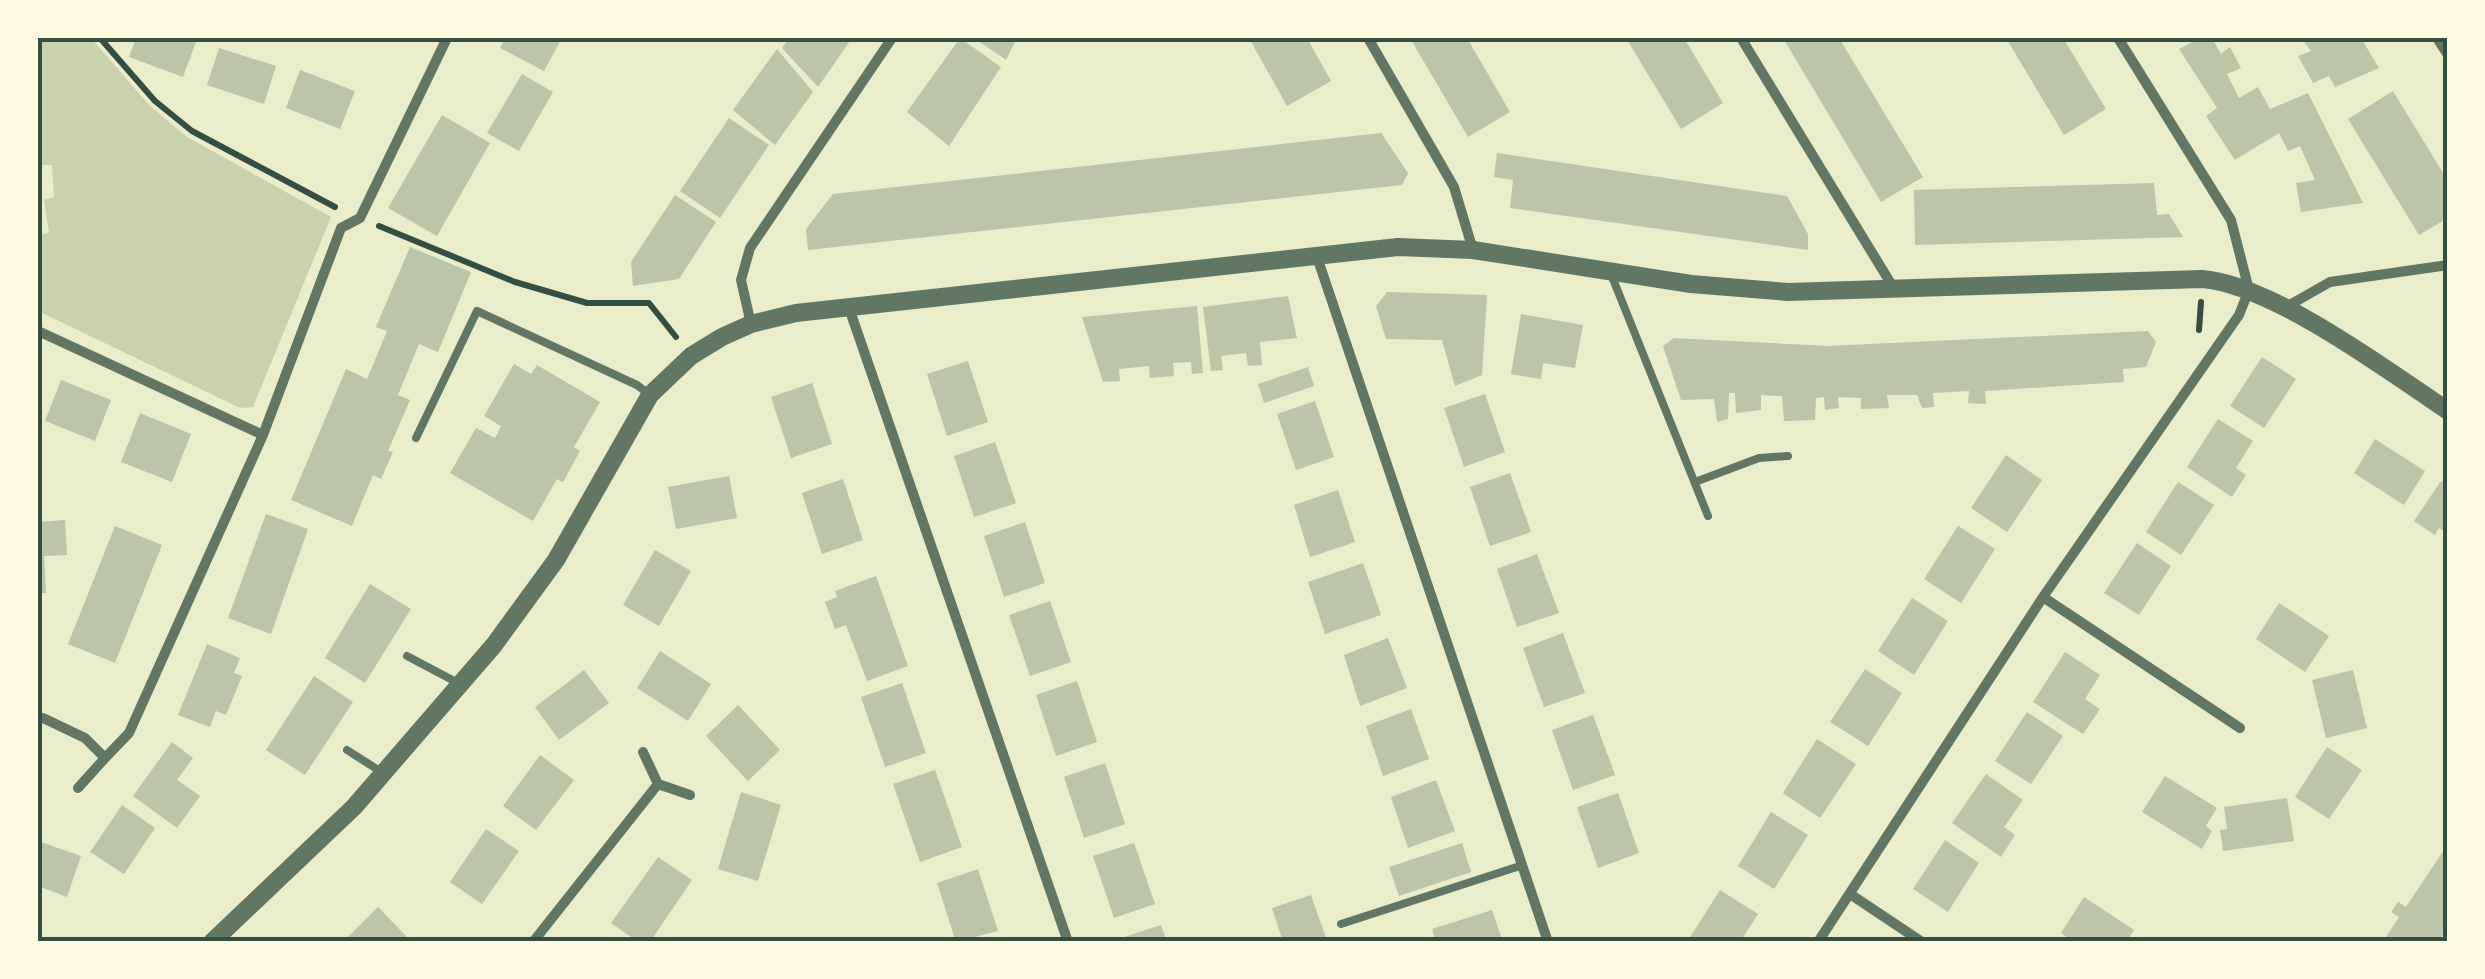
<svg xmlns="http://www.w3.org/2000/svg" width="2485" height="979" font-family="Karla,sans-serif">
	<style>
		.green { fill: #cad2ad }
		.building { fill: #bcc5a7 }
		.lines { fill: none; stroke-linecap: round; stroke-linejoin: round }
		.path { stroke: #344e41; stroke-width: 6 }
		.service { stroke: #617663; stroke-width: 8 }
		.minor { stroke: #617663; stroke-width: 10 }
		.tertiary { stroke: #617663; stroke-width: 18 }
		.neatline { fill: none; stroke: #344e41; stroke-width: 4 }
	</style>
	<rect width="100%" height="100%" fill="#e9edc9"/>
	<path class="green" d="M38 38H91L150 106 187 137 331 217 253 407 240 408 38 311V235L49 233 44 200 54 197 52 165H42Z"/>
	<path class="building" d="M136 38 197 39 183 77 129 57Z
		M505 38H562L544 71 500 48Z
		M789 38H852L818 87 782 48Z
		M960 38 1001 67 949 146 907 112Z
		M974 38H1017L1006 60Z
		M1249 38H1307L1331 81 1287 106Z
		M1410 38H1467L1510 112 1468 137Z
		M1626 38H1684L1723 103 1681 129Z
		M1783 38H1839L1923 177 1881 202Z
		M2006 38H2063L2106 109 2064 135Z
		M2200 38H2212L2221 54 2230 47 2241 68 2227 74 2239 98 2258 87 2270 109 2308 93 2363 203 2301 212 2296 183 2315 180 2300 146 2288 151 2279 133 2235 160 2206 116 2217 108 2179 49Z
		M2301 38H2361L2379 68 2335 87 2329 76 2313 83 2298 56 2311 51Z
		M219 48 276 66 264 104 207 85Z
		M777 49 813 92 775 145 733 110Z
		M300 70 355 91 340 129 286 108Z
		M522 74 553 92 519 151 487 133Z
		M2393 91 2448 181V218L2419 235 2348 119Z
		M442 115 490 143 437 236 388 208Z
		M729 118 769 145 720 218 680 191Z
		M1381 133 1408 173 1402 185 808 250 806 229 833 194Z
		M1497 153 1787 196 1808 234V250L1510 208 1513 180 1494 177Z
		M2154 183 2157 215 2169 214 2183 237 1915 245 1914 190Z
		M675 195 716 222 679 279 633 286 631 262Z
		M410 247 471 272 438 352 419 344 398 395 410 400 388 451 393 452 381 479 373 475 352 526 291 500 346 369 367 379 387 331 376 327Z
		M1387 292 1487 295 1482 375 1455 386 1442 340 1386 339 1376 306Z
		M1288 296 1297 338 1260 342 1262 365 1248 366 1246 353 1221 356 1223 370 1211 371 1203 307Z
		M1197 306 1203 373 1192 374 1191 362 1173 363 1174 376 1150 378 1149 366 1119 369 1120 381 1103 382 1082 317Z
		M1521 314 1583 325 1575 368 1543 363 1541 379 1511 374Z
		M2148 331 2156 342 2146 367 2123 369 2124 382 1985 391 1986 404 1968 403 1969 391 1933 393 1934 407 1922 408 1917 395H1887L1889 408 1861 409V398L1838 397 1839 408 1825 410 1824 397 1816 398 1815 420 1784 421 1782 396 1761 395V410L1736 413 1735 393H1729L1728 419 1717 422 1714 399 1681 400 1663 346 1674 338 1828 346Z
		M2262 357 2296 379 2264 428 2230 406Z
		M968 361 988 422 947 436 927 374Z
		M514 364 531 374 537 365 600 402 574 447 580 451 563 482 557 479 533 521 450 473 476 428 495 438 501 426 484 416Z
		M1308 367 1314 386 1264 403 1258 384Z
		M61 380 111 400 95 441 45 421Z
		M812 383 832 444 791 458 771 397Z
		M1485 394 1505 452 1464 467 1444 408Z
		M1315 401 1334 457 1296 470 1277 414Z
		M140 413 191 434 172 482 121 462Z
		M2218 419 2253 441 2236 468 2246 475 2232 497 2187 467Z
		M2375 439 2425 471 2404 505 2354 473Z
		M995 442 1016 503 974 517 954 456Z
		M2006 455 2042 480 2007 532 1971 508Z
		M1510 473 1531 532 1490 546 1470 487Z
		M729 476 737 518 676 529 668 487Z
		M843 479 863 540 822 554 802 493Z
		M2441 481 2448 485V534L2439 528 2435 535 2414 521Z
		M2178 482 2214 505 2181 555 2146 532Z
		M1338 490 1355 542 1310 557 1294 505Z
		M266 514 308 529 271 634 228 618Z
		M65 520 67 555 44 556 46 593H38V522Z
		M1025 522 1045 583 1004 597 984 536Z
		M115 526 162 545 115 663 68 644Z
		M1958 526 1995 549 1961 603 1924 579Z
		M2137 543 2171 566 2139 615 2104 593Z
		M655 550 691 571 659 626 623 605Z
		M1537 554 1559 613 1517 627 1497 569Z
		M1363 563 1381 615 1325 634 1308 582Z
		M876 576 908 666 867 681 846 625 835 629 825 602 837 597 835 591Z
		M370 584 411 609 365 683 325 658Z
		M1912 598 1948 621 1914 675 1878 651Z
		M1050 601 1071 662 1030 676 1009 615Z
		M2279 603 2329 636 2305 672 2256 639Z
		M1563 633 1585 693 1544 707 1523 648Z
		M1388 638 1407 688 1360 706 1344 655Z
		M207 644 240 658 234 673 242 676 226 715 216 711 210 727 178 715Z
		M660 651 711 684 688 721 637 688Z
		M2065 652 2100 675 2085 699 2100 709 2083 734 2033 702Z
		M1865 669 1902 693 1868 746 1830 722Z
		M584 670 609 703 559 740 535 707Z
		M2353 670 2367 728 2326 738 2312 680Z
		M314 676 353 702 305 775 266 750Z
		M1077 681 1097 742 1056 756 1036 695Z
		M902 683 926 753 885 767 861 697Z
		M738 705 780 750 748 781 706 736Z
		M1411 709 1429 759 1383 776 1366 726Z
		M2027 712 2063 736 2031 784 1995 761Z
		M1593 715 1615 775 1573 790 1552 730Z
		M1817 739 1856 764 1820 818 1783 793Z
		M172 742 193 758 177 780 200 796 177 828 133 796Z
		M2327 747 2362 770 2329 819 2295 797Z
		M540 755 574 780 536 830 503 806Z
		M1105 763 1125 824 1084 838 1064 777Z
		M935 770 962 847 920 862 893 784Z
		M1986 774 2023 800 2004 827 2015 835 2001 857 1952 823Z
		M2165 776 2217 808 2206 826 2212 831 2202 849 2142 812Z
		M1436 780 1455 831 1408 848 1391 797Z
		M741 792 781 805 758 881 718 869Z
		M1618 793 1639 853 1598 868 1577 807Z
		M2287 798 2294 841 2223 851 2220 830 2227 829 2224 807Z
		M122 805 155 828 124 874 90 852Z
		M1771 812 1808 835 1774 889 1738 866Z
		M486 829 519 851 482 904 450 882Z
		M1945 840 1979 863 1948 912 1913 889Z
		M38 841 81 856 67 897 38 886Z
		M1134 843 1155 904 1114 918 1093 856Z
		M1462 843 1471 872 1399 896 1389 867Z
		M2448 844V927L2438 942H2383L2399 917 2391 912 2398 902 2406 907Z
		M658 857 692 880 650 942H638L611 923Z
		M978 869 998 931 956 942 937 883Z
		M1720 890 1758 914 1740 942H1687Z
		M1311 895 1326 938 1283 942 1272 908Z
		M2084 897 2134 930 2127 942H2074L2061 933Z
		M378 907 407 937 402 942H343Z
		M1492 910 1503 942H1436L1432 929Z
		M1161 925 1167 942H1122L1121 938Z"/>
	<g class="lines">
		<path class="path" d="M100 38 155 101 192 131 335 207
			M379 226 515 282 587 303H649L676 337
			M2199 330 2201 302"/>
		<path class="service" d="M1611 274 1708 516
			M416 438 477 311 637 385 650 395
			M1695 482 1759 458 1788 456
			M407 656 460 684
			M347 750 383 773
			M1341 924 1523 865"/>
		<path class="minor" d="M1368 38 1454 187 1473 250
			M1741 38 1893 287
			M2437 38 2448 55
			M1316 254 1548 942
			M2286 307 2330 282 2448 265
			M849 308 1068 942
			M751 324 741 280 750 248 892 38
			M38 331 263 435
			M2043 597 2240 728
			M43 718 85 738 105 758 129 733 263 435 341 228 360 218 447 38
			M643 752 658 784 690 795
			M78 788 105 758
			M1850 894 1922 942
			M533 942 658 784
			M1818 942 2043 597 2239 315 2249 290 2231 220 2118 38"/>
		<path class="tertiary" d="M212 942 354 807 494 645 556 560 650 395 691 356 722 337 751 324 796 313 1398 247 1473 250 1691 284 1788 292 2202 279C2271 284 2387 370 2448 411"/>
	</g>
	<rect width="2485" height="979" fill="none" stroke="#fefae0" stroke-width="80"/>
	<rect x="40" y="40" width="2405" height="899" class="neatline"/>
</svg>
